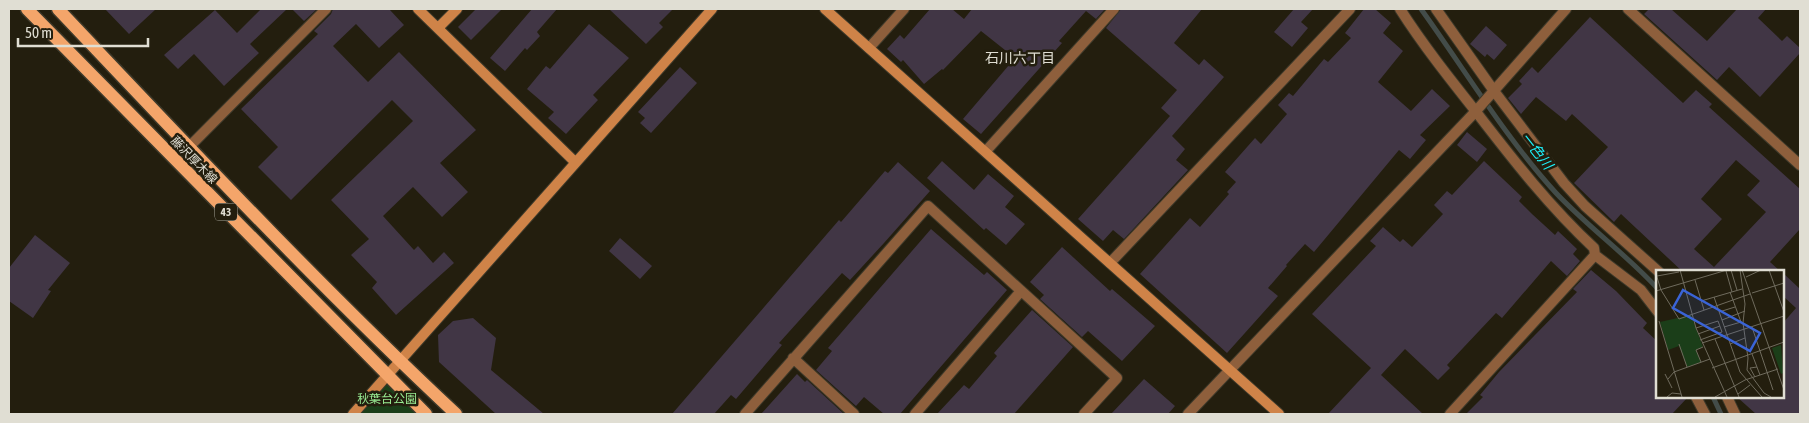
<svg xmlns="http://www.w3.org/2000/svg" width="1809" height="423" font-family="'Asap Condensed','Noto Sans JP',sans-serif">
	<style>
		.green { fill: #1b3e19 }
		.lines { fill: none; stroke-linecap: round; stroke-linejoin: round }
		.stream { stroke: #434c49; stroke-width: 5 }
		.building { fill: #413645; fill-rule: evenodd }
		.street-casing { stroke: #3d392a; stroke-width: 12 }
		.secondary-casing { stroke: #3d392a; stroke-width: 12 }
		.primary-casing { stroke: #3d392a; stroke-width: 15 }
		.street { stroke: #8e5f3c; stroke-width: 10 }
		.secondary { stroke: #cf8348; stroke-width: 10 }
		.primary { stroke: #f4a56a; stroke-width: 12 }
		.labels { text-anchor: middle; stroke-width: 5; stroke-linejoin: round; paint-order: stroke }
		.shield { fill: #231e0e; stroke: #a7a498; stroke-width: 1 }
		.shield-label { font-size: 11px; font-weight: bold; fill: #e0ded3 }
		.street-label { font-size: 12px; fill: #e0ded3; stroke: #231e0e }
		.park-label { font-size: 12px; fill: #99ec93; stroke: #231e0e }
		.neighbourhood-label { font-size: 14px; fill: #e0ded3; stroke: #231e0e }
		.water-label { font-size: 14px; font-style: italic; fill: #1cf2fd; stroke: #231e0e }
		.inset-road { fill: none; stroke: #6f6b5d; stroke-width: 1 }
		.view { fill: #3a64d7; fill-opacity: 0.15; stroke: #3a64d7; stroke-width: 2.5 }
		.inset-edge { fill: none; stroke: #e0ded3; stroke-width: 2.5 }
	</style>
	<rect width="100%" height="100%" fill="#231e0e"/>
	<path class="green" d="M385 375 426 414H353Z"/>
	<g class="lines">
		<path class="stream" d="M1421 9C1465 70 1505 137 1556 193 1588 227 1627 255 1658 289
			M1713 397 1721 414"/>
	</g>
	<path class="building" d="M105 9H156L129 34Z
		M261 9H287L250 44 259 53 224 86 194 54 178 69 164 55 215 10 237 33Z
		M292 9H317L304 21Z
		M333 9H389L404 25 379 48 356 24 333 46 368 82 399 52 476 130 440 163 468 192 442 217 413 187 383 216 414 250 418 246 433 263 444 252 454 263 396 315 372 288 377 282 351 255 369 239 331 200 413 121 392 100 291 200 258 167 278 147 241 109 318 34 314 31 331 14Z
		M476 9H502L471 40 458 27Z
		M532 9H557L537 32 540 36 527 50 525 48 505 71 490 58Z
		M609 9H673L659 23 663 27 646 44Z
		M930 9H952L964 19 972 9H1105L1096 19 1086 11 1059 41 1062 43 981 134 963 119 1015 58 981 31 943 70 942 69 924 84 903 60 901 62 887 49 900 35 904 39Z
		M1121 9H1202L1174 43 1199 65 1204 59 1224 77 1172 136 1185 149 1176 160 1188 170 1124 239 1113 230 1103 241 1078 219 1170 116 1161 108 1177 90 1106 28Z
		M1294 9H1313L1301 22 1308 28 1292 47 1274 32Z
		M1364 9H1375L1391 23 1383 33 1403 51 1378 82 1411 111 1432 89 1450 106 1420 135 1426 140 1410 159 1399 150 1314 252 1305 244 1286 265 1287 266 1268 288 1278 296 1227 353 1140 274 1190 218 1200 227 1229 194 1227 192 1236 182 1225 172 1255 138 1261 144 1287 114 1278 105 1289 93 1293 96 1324 59 1328 62 1351 38 1345 33Z
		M1649 9H1671L1707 41 1737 9H1766L1758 18 1782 41 1787 36 1800 48V53L1760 97 1729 67 1717 80 1644 14Z
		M1590 17 1683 103 1696 90 1712 104 1709 107 1800 189V229L1770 262 1781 272H1683L1621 214 1614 222 1574 183 1608 147 1572 114 1566 121 1536 97 1521 114 1508 98 1522 84 1519 81 1532 67 1538 73ZM1736 160 1760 181 1747 195 1766 212 1714 267 1694 249 1722 219 1701 199Z
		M589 24 629 58 593 95 598 100 566 134 548 118 554 112 527 89 546 66 550 69Z
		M1486 26 1507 45 1494 60 1487 54 1485 57 1470 44Z
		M680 67 697 83 651 133 640 123 645 118 638 112Z
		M1467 132 1487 149 1477 162 1457 145Z
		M942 161 974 190 988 174 1014 196 1005 207 1025 224 1006 245 986 228 984 230 927 178Z
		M1484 161 1522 197 1519 201 1532 214 1555 235 1558 231 1577 249 1573 254 1580 261 1567 276 1551 261 1502 318 1496 313 1447 365 1450 368 1438 380 1405 349 1381 375 1423 414H1328L1371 368 1312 314 1376 246 1370 241 1383 227 1400 242 1403 239 1412 247 1443 214 1434 205 1447 191 1452 195Z
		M898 162 930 191 884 243 850 280 842 273 779 343 782 345 736 399 731 395 714 414H672L839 220 841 222 885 171 888 173Z
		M931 229 984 275 987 272 1007 290 900 414H884L864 397 856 406 816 370 832 351 828 348Z
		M35 235 70 263 48 290 51 291 33 318 9 301V268Z
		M620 238 652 266 640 279 609 251Z
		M1062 247 1110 291 1112 289 1155 326 1122 361 1088 331 1082 337 1040 299 1044 295 1030 282Z
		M1591 270 1616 291 1647 323 1643 328 1658 342V397H1688L1672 414H1466L1483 397 1480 395 1499 372 1577 292 1573 289Z
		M1783 273 1800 289V414H1756L1737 397H1783V323L1796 308 1783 296Z
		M1032 310 1073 347 1014 414H937L964 385 969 389 997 356 994 353Z
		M473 318 496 338 491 370 544 414H496L439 362 438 335 453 321Z
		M797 374 805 382 807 380 844 414H761Z
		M1144 379 1175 406 1168 414H1111Z"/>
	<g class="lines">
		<g class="street-casing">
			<path id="street" d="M1400 9C1423 45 1450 79 1477 113 1514 161 1550 207 1594 248L1595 255 1641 290 1658 312
				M1436 9 1494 91 1564 183 1585 206 1659 272
				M1628 9 1800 165
				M869 48 904 9
				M189 147 326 9
				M986 151 1114 9
				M1110 263 1350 9
				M793 358 854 414
				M1696 397 1705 414
				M1727 397 1735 414
				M745 414 928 206 1117 378 1084 414
				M915 414 1021 291
				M1188 414 1476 111 1566 9
				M1450 414 1595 255"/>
		</g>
		<g class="secondary-casing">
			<path id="secondary" d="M418 9 575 162
				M825 9 1279 414
				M438 28 457 9
				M353 414 712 9"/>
		</g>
		<g class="primary-casing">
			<path id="primary" d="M27 9 426 414
				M58 9C188 146 318 285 456 414"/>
		</g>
		<use href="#street" class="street"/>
		<use href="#secondary" class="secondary"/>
		<use href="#primary" class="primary"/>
	</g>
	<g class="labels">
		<rect class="shield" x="215" y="203.5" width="22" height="17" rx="4"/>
		<g class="shield-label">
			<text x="226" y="216">43</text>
		</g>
		<g class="street-label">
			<text transform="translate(194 160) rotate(46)" y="4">藤沢厚木線</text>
		</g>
		<g class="park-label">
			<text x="387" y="403">秋葉台公園</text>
		</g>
		<g class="neighbourhood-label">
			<text x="1020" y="63">石川六丁目</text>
		</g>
		<g class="water-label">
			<text transform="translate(1537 151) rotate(52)" y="5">一色川</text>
		</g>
	</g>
	<g transform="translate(1656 270)">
		<rect width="128" height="128" fill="#231e0e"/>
		<path d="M35 45 47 77 40 80 45 92 31 97 23 76 12 80 4 52ZM125 75 127 103 125 104 116 78Z" fill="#1b3e19"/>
		<path class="inset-road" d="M24 0 40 58 71 127M75 0 81 20M84 0 89 34 87 53 92 88 91 100 108 123 115 127M86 0 128 120M113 0 128 42M70 1 76 22M0 4 5 20M1 6 23 2M90 7 105 0M39 10 48 40M5 20 23 49 94 24M0 21 71 0M74 22 85 52M96 23 128 13M58 27 84 102 106 127M45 31 86 19M63 42 79 37M66 50 89 41M3 51 26 127M68 57 85 52M96 57 117 120M40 58 62 51 66 62 44 70M42 64 64 56M59 69 83 127M46 73 128 46M23 74 31 97M74 74 89 68M96 84 104 105M45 92 40 80 47 77M56 98 128 72M9 104 16 118M99 107 94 98 101 97M12 109 18 102 54 89M82 124 94 115M11 127 16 123 25 124M59 127 89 110 122 99"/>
		<path class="view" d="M27 20 104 63 94 81 17 38Z"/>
		<rect width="128" height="128" class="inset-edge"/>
	</g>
	<rect width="1809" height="423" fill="none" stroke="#e0ded3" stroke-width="20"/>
	<path d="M18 38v8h130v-8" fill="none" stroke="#e0ded3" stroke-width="2.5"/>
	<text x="25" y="38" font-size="15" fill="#e0ded3" stroke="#231e0e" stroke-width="4" paint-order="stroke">50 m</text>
</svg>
